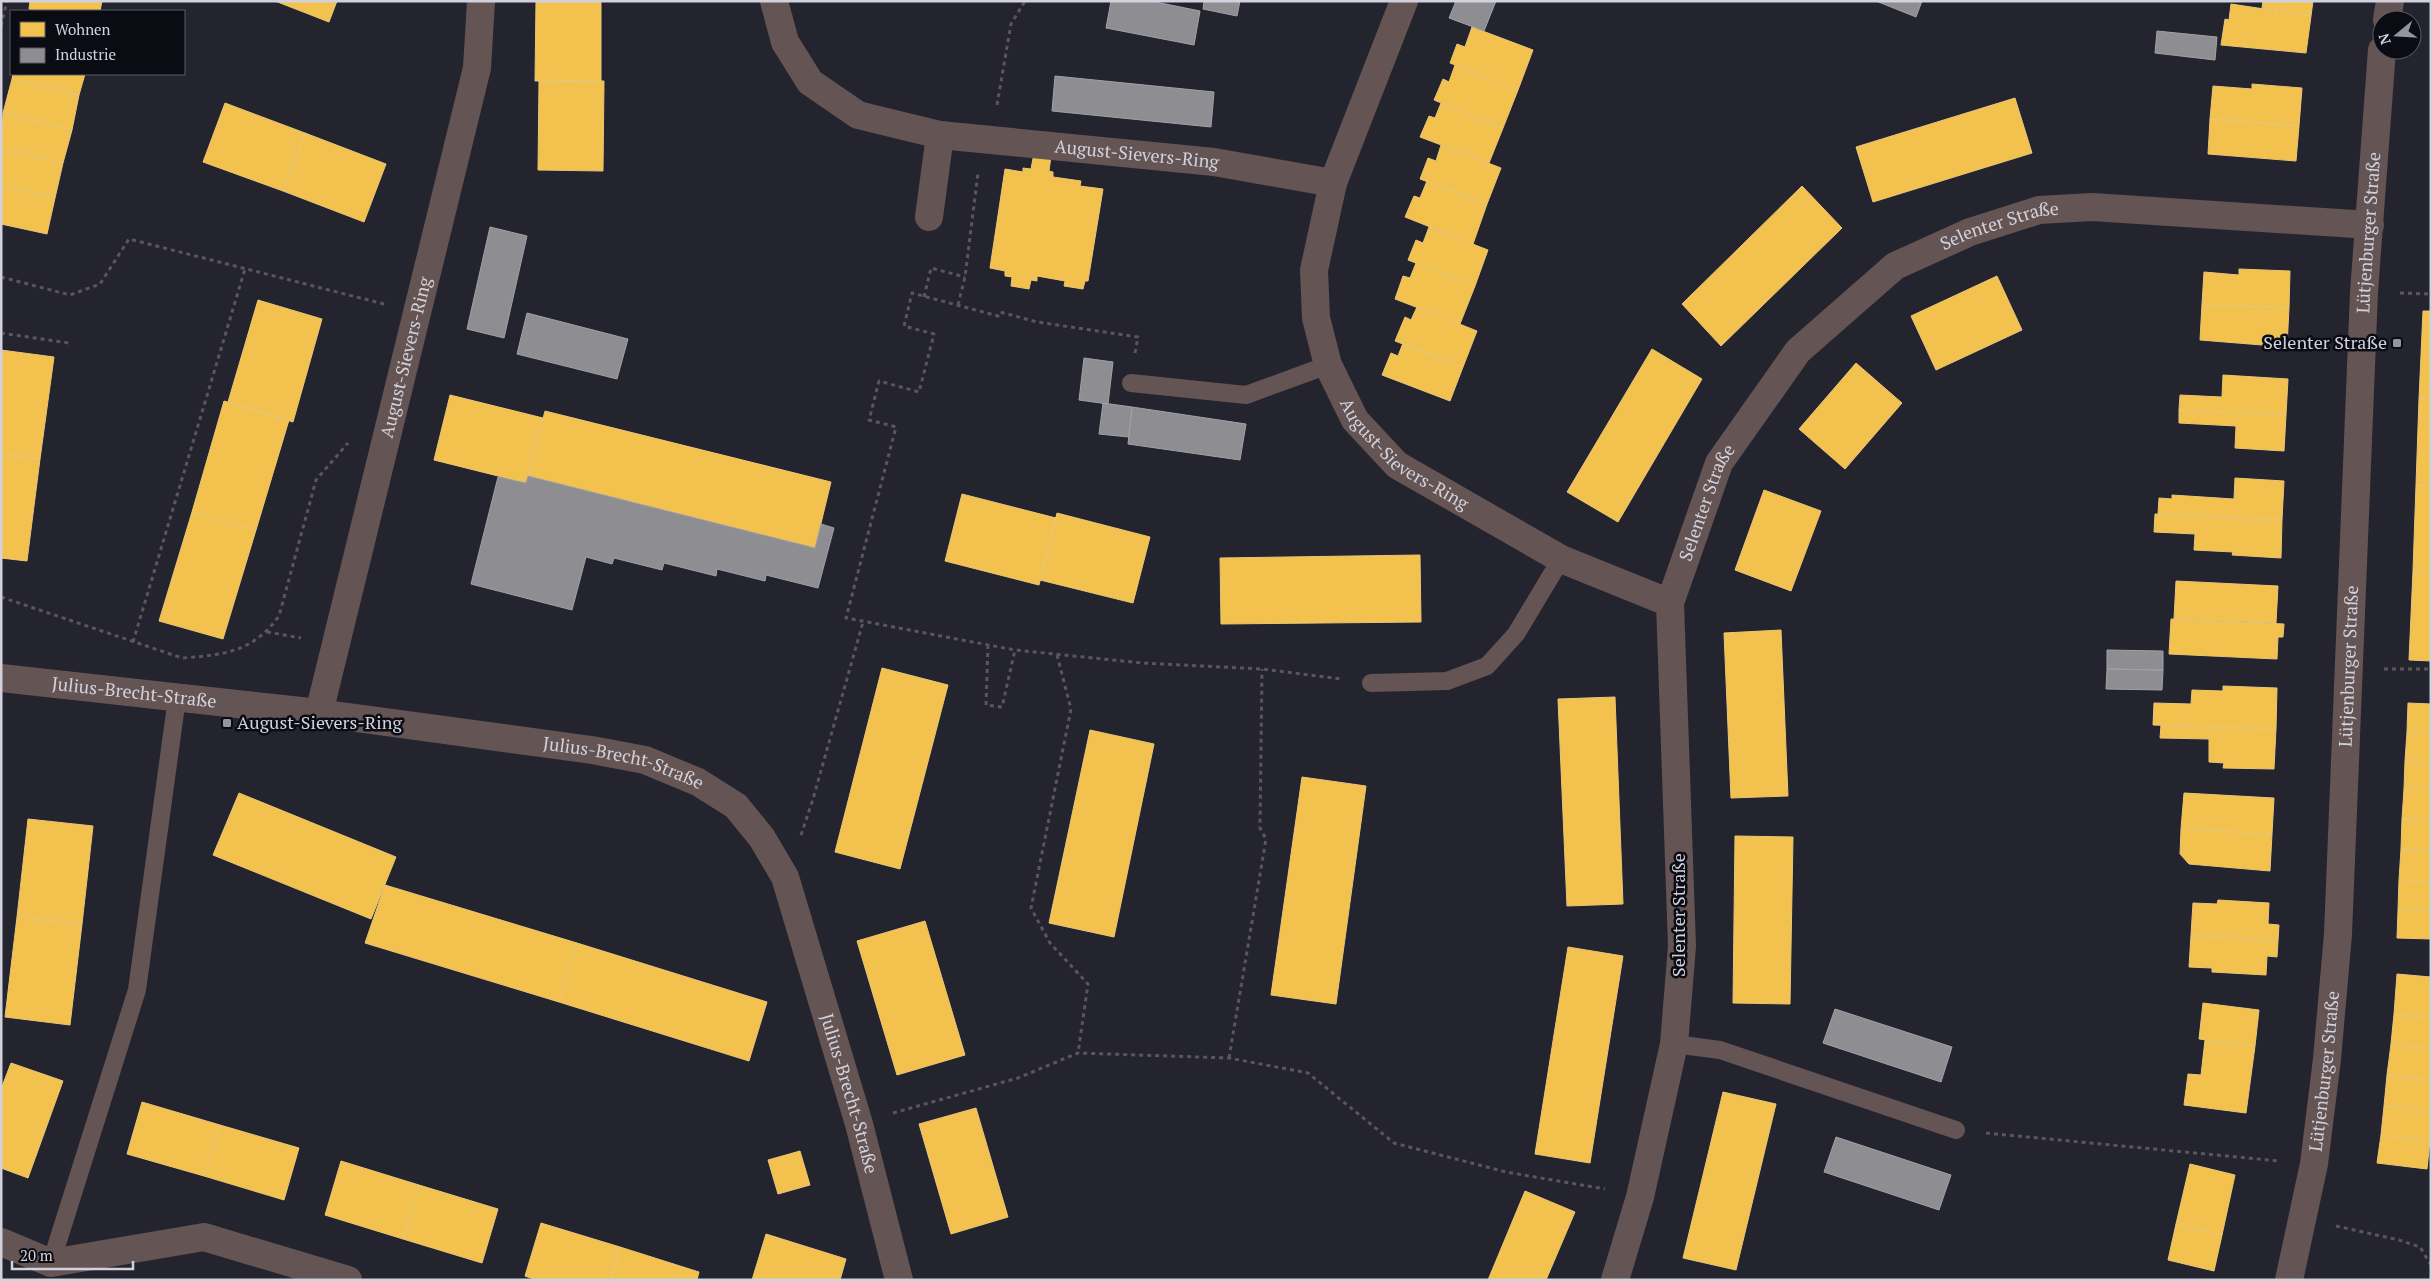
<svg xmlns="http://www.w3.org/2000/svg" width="2432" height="1281" font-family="'PT Serif',serif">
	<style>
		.homes { fill: #f2c14e; stroke: #e8c679 }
		.industry { fill: #8d8d92; stroke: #a1a2a8 }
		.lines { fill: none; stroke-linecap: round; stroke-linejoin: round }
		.path { stroke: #5f5458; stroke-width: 3; stroke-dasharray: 4 4; stroke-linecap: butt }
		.lane { stroke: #645454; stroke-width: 18 }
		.street { stroke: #645454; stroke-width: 28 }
		.poi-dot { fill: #9495a0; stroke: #0b0c13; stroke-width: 2 }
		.labels { text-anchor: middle; stroke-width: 5; stroke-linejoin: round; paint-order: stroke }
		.street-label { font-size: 18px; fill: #d1d2dd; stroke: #0b0c13 }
		.poi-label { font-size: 18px; fill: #d1d2dd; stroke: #0b0c13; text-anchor: end }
	</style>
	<rect width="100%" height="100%" fill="#24242e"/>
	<path class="homes" d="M30 1H102L100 11H39L29 9Z
		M275 1H337L329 22Z
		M536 1H601V81H535Z
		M2263 1H2313L2311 16 2262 8Z
		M2231 4 2311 16 2306 53 2221 45 2225 19 2229 20Z
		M1472 27 1533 50 1518 90 1450 63 1457 44 1465 47Z
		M1455 65 1518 90 1503 128 1434 100 1443 79 1449 82Z
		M13 74H85L79 95 12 79Z
		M12 79 79 95 72 130 3 113Z
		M539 80 604 81 603 171 538 170Z
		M2252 84 2302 88 2299 126 2210 119 2213 86 2252 89Z
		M2015 98 2032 153 1873 202 1856 147Z
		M225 103 305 133 283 191 203 162Z
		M1441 103 1503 128 1489 163 1420 137 1429 116 1435 118Z
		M3 113 72 130 63 163 1 148Z
		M2210 119 2299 126 2296 161 2208 154Z
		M305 133 386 164 364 222 283 191Z
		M1441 145 1501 168 1487 204 1420 179 1428 158 1436 161Z
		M1 148 63 163 55 198 1 185Z
		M1034 153 1051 156 1049 171 1053 172V177L1081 181 1080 186 1103 189 1088 281H1085L1083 289 1064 286 1065 281 1037 276V281L1031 280 1029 289 1011 286 1012 277 1005 276V271L990 268 1005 169 1023 172V168L1031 169Z
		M1427 181 1487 204 1473 244 1405 217 1414 196 1420 198Z
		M1 185 55 198 47 234 1 224Z
		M1802 186 1842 228 1721 346 1682 304Z
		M1429 227 1488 250 1475 286 1408 260 1416 240 1423 243Z
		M1416 263 1475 286 1460 324 1395 299 1403 276 1410 278Z
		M2239 269 2290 271 2289 308 2202 304 2204 272 2239 275Z
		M1997 276 2022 330 1936 370 1911 316Z
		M258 300 322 319 293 422 228 402Z
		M2202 304 2289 308 2287 347 2200 340Z
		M1417 307 1477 331 1463 367 1395 341 1405 317 1411 320Z
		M2423 311H2431V400L2419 399Z
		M1403 343 1463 367 1450 401 1382 375 1391 353 1398 356Z
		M1652 349 1702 379 1618 522 1567 492Z
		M1 350 54 357 40 459 1 454Z
		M1856 363 1902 403 1845 469 1799 429Z
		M2223 375 2288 379 2286 415 2179 410 2180 395 2222 397Z
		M450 395 543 418 526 483 434 460Z
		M2419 399 2431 400V486L2416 485Z
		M224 401 289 420 256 530 192 512Z
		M2179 410 2286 415 2284 451 2235 448 2236 426 2179 423Z
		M545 411 831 482 815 548 528 476Z
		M1 454 40 459 27 561 1 558Z
		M2235 478 2284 481 2282 520 2158 514 2159 498 2172 499V495L2234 499Z
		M2416 485 2431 486V572L2413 571Z
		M1764 490 1821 511 1791 591 1735 570Z
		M962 494 1056 518 1039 585 945 561Z
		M192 512 256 530 223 639 159 621Z
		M1057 513 1150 537 1133 603 1040 580Z
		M2155 514 2282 520 2281 558 2232 555 2233 552 2194 550 2195 534 2154 532Z
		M1420 555 1421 622 1221 624 1220 558Z
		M2413 571 2431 572V661L2409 660Z
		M2176 581 2278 586 2276 623 2174 619Z
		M2171 619 2284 624 2283 637H2278L2277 659 2169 654Z
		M1781 630 1788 796 1731 798 1724 633Z
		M882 668 948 685 900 869 835 852Z
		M2223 686 2277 688 2276 729 2153 725 2154 703 2191 704 2192 690 2223 691Z
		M1615 697 1623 904 1567 906 1558 699Z
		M2408 703 2431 704V733L2407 732Z
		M2161 725 2276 729 2274 769 2223 768 2224 763 2209 762V739L2160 738Z
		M1090 730 1154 744 1114 937 1049 923Z
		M2407 732 2431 733V763L2405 761Z
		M2405 761 2431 763V790L2404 789Z
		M1302 777 1366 786 1336 1004 1271 995Z
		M2404 789 2431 790V820L2402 819Z
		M239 793 396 857 371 919 213 855Z
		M2184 793 2274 798 2272 834 2181 829Z
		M28 819 93 826 82 924 17 917Z
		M2402 819 2431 820V850L2401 849Z
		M2181 829 2272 834 2270 871 2189 864 2180 854Z
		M1735 836 1793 837 1790 1004 1733 1003Z
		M2401 849 2431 850V881L2399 880Z
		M2399 880 2431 881V911L2398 910Z
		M385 885 577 943 559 1002 365 943Z
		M2218 900 2269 903 2268 924 2279 925 2278 941 2191 935 2193 903 2217 904Z
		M2398 910 2431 911V939L2397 938Z
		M17 917 82 924 70 1025 5 1017Z
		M925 921 965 1055 897 1075 857 941Z
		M2191 935 2278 941 2277 957 2267 956 2266 975 2212 972V968L2189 967Z
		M577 943 767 1002 749 1061 559 1002Z
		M1568 947 1623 956 1590 1163 1535 1154Z
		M2397 974 2431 977V1018L2394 1014Z
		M2203 1003 2259 1010 2255 1046 2199 1039Z
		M2394 1014 2431 1018V1049L2391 1044Z
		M2205 1040 2255 1046 2246 1113 2184 1105 2188 1074 2201 1075Z
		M2391 1044 2431 1049V1080L2387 1075Z
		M11 1063 63 1081 28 1178 1 1168V1089Z
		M2387 1075 2431 1080V1111L2384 1106Z
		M1723 1092 1776 1104 1736 1270 1683 1258Z
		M142 1102 220 1125 204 1176 127 1154Z
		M2384 1106 2431 1111 2430 1141 2381 1135Z
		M976 1108 1008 1217 951 1234 919 1124Z
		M220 1125 299 1148 284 1200 204 1176Z
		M2381 1135 2430 1141 2427 1169 2377 1163Z
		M800 1151 810 1185 778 1194 768 1160Z
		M341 1161 419 1185 403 1239 325 1215Z
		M2190 1164 2235 1175 2222 1235 2176 1224Z
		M419 1185 498 1209 482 1263 403 1239Z
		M1525 1191 1575 1212 1546 1280H1488Z
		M541 1223 620 1247 611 1280H536L525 1276Z
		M2176 1224 2222 1235 2214 1271 2168 1260Z
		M766 1234 846 1259 840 1280H752Z
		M620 1247 699 1272 697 1280H611Z"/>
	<path class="industry" d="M1111 1H1151L1200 11 1194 45 1106 28Z
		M1204 1H1240L1237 16 1203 9Z
		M1456 1H1496L1484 31 1449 18Z
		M1876 1H1922L1916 17Z
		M2157 31 2217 37 2215 60 2155 53Z
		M1055 76 1214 92 1211 127 1052 111Z
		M490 227 527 236 504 338 467 329Z
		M527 313 628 339 617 379 517 354Z
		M1084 358 1113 362 1108 404 1079 400Z
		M1103 403 1132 407 1129 437 1099 434Z
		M1132 407 1246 424 1240 460 1128 444Z
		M528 476 815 548 821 524 834 528 818 588 766 575 765 581 717 569 716 576 664 563 662 570 614 558 612 564 586 557 572 610 471 584 498 477 526 483Z
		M2107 650 2163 651V670L2107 669Z
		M2107 669 2163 670 2162 690 2106 689Z
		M1835 1009 1952 1047 1941 1082 1823 1043Z
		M1836 1137 1951 1175 1939 1210 1824 1172Z"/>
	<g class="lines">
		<path class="path" d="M1 26 7 1
			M997 105 1011 24 1025 1
			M1 277 70 295 100 284 129 239 384 304
			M2400 293 2431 294
			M924 297 931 268 965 277
			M958 305 965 277 978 173
			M1 333 69 343
			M1135 353 1138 337 1037 322 1000 312 998 316 912 293 904 326 934 334 919 392 879 381 869 420 896 427 846 618 1015 650 1142 663 1262 669 1341 679
			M1 597 182 658C224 655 253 652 279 616L316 480 348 443
			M267 632 301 638
			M133 642 245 269
			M988 645 986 705 1002 707 1015 650
			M1057 655 1071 709 1031 908 1050 943 1088 984 1078 1053
			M2384 669H2431
			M801 835 813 799 863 622
			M1229 1058 1266 839 1260 828 1262 669
			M893 1113 1018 1078 1078 1053 1229 1058 1308 1073 1394 1143 1506 1172 1605 1189
			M1986 1133 2279 1161
			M2336 1226 2399 1240 2420 1247 2431 1265"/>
		<path class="lane" d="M1131 383 1246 395 1328 365
			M1371 683 1447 681 1487 666 1516 634 1561 559
			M1674 1044 1720 1050 1956 1130
			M51 1263 137 990 177 698"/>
		<g class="street">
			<path id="s1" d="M774 1 785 42 810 82 858 115 940 135 1214 162 1333 183"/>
			<path id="s2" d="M1404 1 1333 183 1314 270 1316 318 1328 365 1355 420 1397 465 1561 559 1670 603"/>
			<path d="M2387 20 2390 1"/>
			<path d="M929 217 940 135"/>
			<path id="s3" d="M1 678 319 713 592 750 645 760 698 782 736 806 762 838 785 877 859 1124 899 1280"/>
			<path id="s4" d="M319 713 477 68 481 1"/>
			<path d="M1 1242 51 1263 204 1237 348 1280"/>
			<path id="s5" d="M1615 1280 1640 1197 1674 1044 1682 946 1670 603 1719 463 1798 351 1895 266 1970 232 2039 210 2092 207 2370 225"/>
			<path id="s6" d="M2289 1280 2314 1164 2327 1059 2338 934 2364 292 2382 50"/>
		</g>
	</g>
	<g class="poi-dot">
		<rect x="2392" y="338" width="10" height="10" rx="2.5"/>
		<rect x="222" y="718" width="10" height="10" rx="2.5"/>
	</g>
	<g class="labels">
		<g class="street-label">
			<text dy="6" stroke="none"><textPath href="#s1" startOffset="430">August-Sievers-Ring</textPath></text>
			<text dy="6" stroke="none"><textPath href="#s5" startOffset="1212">Selenter Straße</textPath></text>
			<text dy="6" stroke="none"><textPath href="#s6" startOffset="1052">Lütjenburger Straße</textPath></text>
			<text dy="6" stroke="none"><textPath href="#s4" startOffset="366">August-Sievers-Ring</textPath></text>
			<text dy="6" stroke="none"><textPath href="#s2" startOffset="502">August-Sievers-Ring</textPath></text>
			<text dy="6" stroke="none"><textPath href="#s5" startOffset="792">Selenter Straße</textPath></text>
			<text dy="6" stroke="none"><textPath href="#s6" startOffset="618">Lütjenburger Straße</textPath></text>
			<text dy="6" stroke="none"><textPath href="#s3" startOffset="134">Julius-Brecht-Straße</textPath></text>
			<text dy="6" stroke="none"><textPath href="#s3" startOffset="629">Julius-Brecht-Straße</textPath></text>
			<text transform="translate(1679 915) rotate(-90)" y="6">Selenter Straße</text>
			<text dy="6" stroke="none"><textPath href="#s6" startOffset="212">Lütjenburger Straße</textPath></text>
			<text dy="6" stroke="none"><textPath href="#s3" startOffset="1064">Julius-Brecht-Straße</textPath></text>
		</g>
		<g class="poi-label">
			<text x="2387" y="349">Selenter Straße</text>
			<text x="237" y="729" text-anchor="start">August-Sievers-Ring</text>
		</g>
	</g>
	<rect width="2432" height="1281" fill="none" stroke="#d1d2dd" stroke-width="5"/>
	<rect x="10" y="10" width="175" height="65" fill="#0b0c13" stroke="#5a5b64"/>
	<rect x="20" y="22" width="25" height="15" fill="#f2c14e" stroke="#5a5b64"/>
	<text x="55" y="35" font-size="15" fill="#d1d2dd">Wohnen</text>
	<rect x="20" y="48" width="25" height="15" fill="#8d8d92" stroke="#5a5b64"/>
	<text x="55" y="60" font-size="15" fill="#d1d2dd">Industrie</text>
	<g transform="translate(2397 35) rotate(252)"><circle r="24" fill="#0b0c13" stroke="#5a5b64"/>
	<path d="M0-4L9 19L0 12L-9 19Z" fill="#9495a0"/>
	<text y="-8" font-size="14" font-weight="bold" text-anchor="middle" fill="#d1d2dd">N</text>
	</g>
	<path d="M12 1261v8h121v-8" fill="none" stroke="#d1d2dd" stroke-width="2.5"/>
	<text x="20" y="1261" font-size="15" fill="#d1d2dd" stroke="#0b0c13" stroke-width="4" paint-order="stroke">20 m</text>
</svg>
